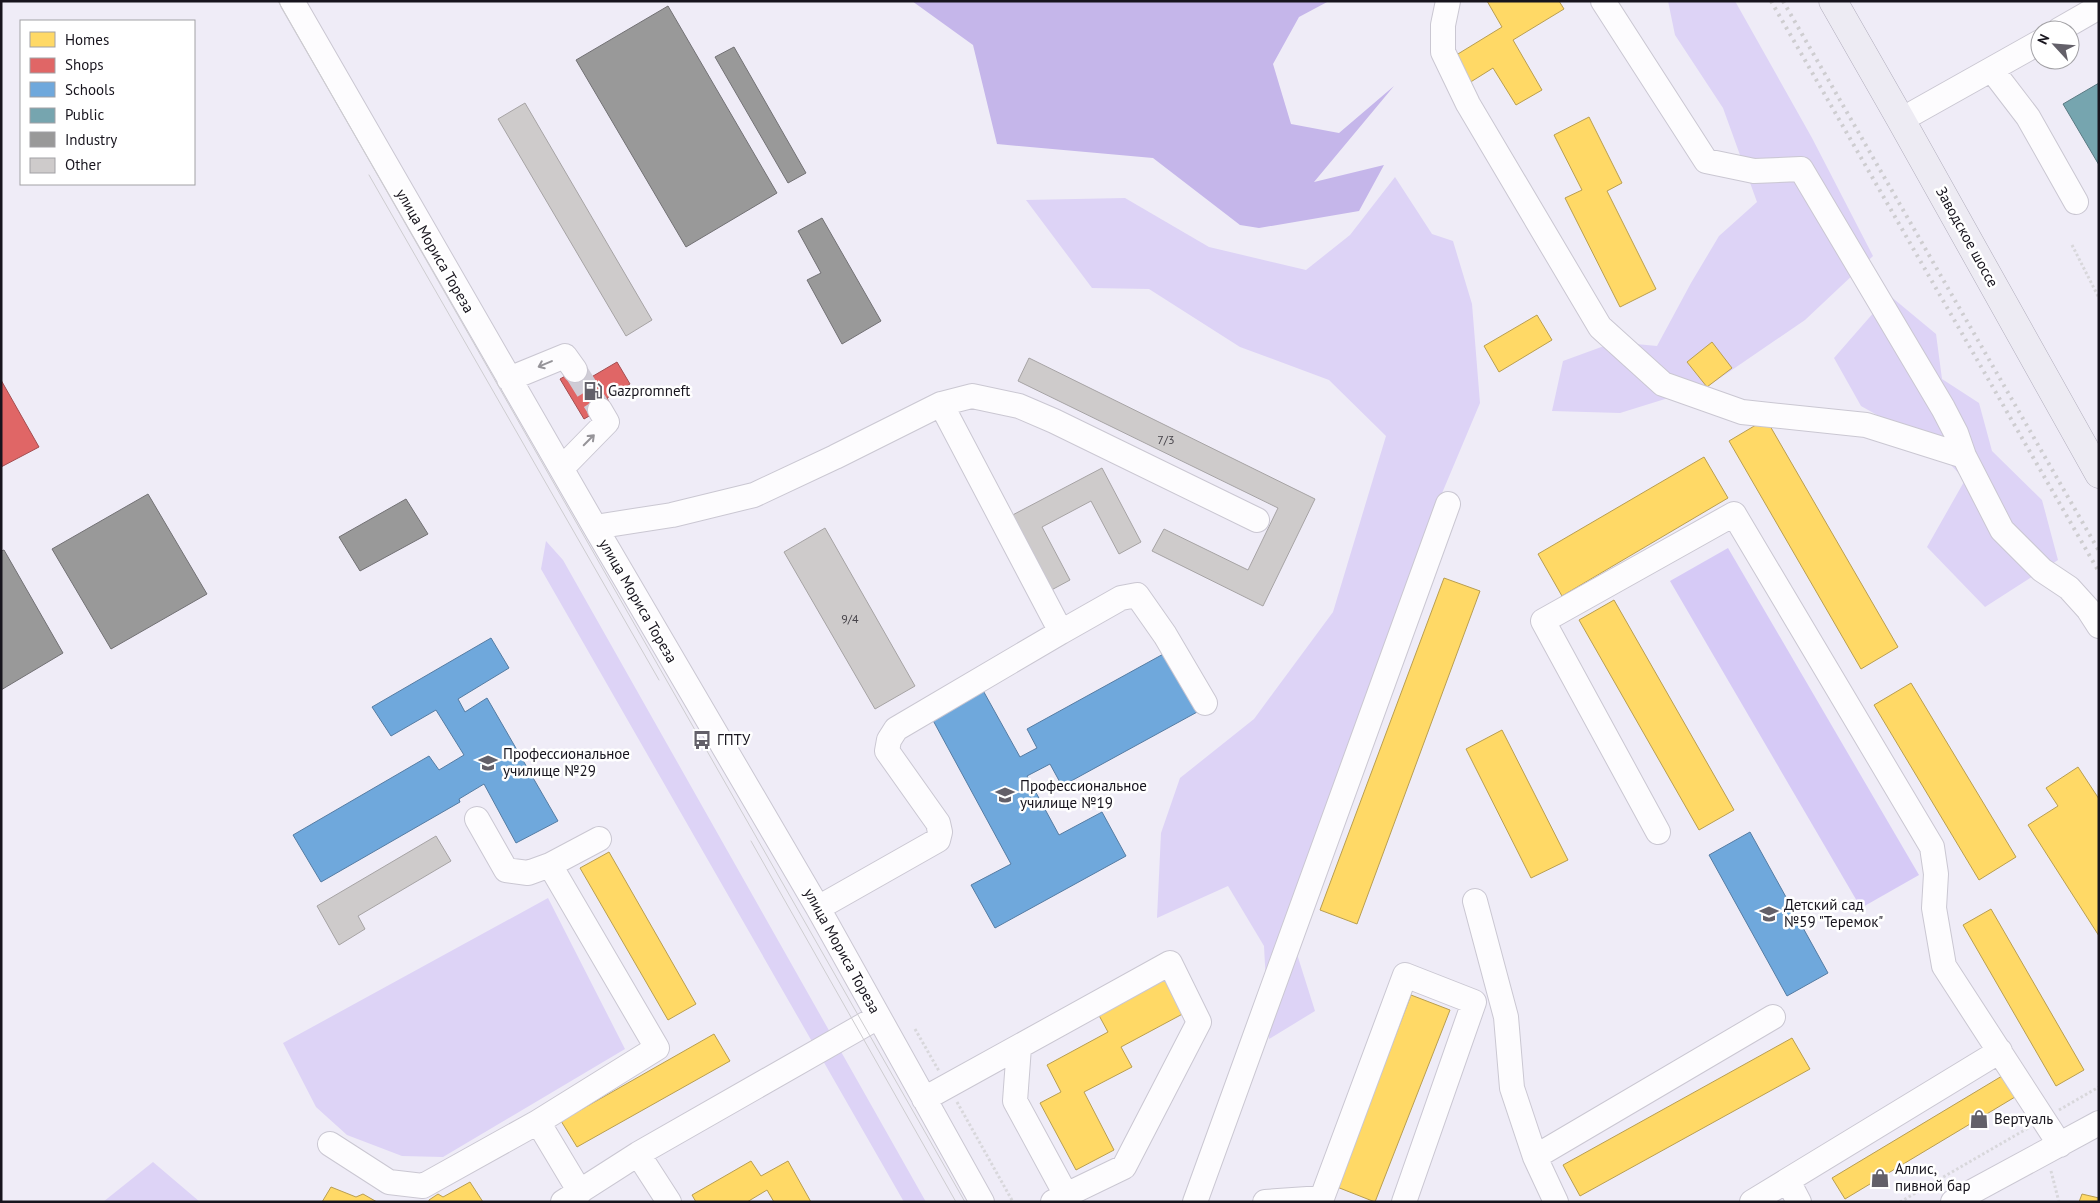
<svg xmlns="http://www.w3.org/2000/svg" width="2100" height="1203" font-family="'PT Sans',sans-serif">
	<style>
		.green { fill: #ddd3f6 }
		.forest { fill: #d6caf6 }
		.water { fill: #c5b6ea }
		.homes { fill: #ffd966; stroke: #b99e50 }
		.shops { fill: #e06666; stroke: #a44d50 }
		.schools { fill: #6fa8dc; stroke: #557ca3 }
		.public { fill: #76a5af; stroke: #5a7a83 }
		.industry { fill: #999; stroke: #727174 }
		.building { fill: #cecbcb; stroke: #a6a3a4 }
		.lines { fill: none; stroke-linecap: round; stroke-linejoin: round }
		.minor-tunnel { stroke: #cfccd6; stroke-width: 24; stroke-dasharray: 24 12; stroke-linecap: butt }
		.minor-casing { stroke: #cac7d2; stroke-width: 26 }
		.major-casing { stroke: #b1adbc; stroke-width: 29 }
		.path { stroke: #d8d7db; stroke-width: 3; stroke-dasharray: 2.5 2.5; stroke-linecap: butt }
		.minor { stroke: #fdfcfe; stroke-width: 24 }
		.major { stroke: #edebf3; stroke-width: 28 }
		.tram { stroke: #cecdd0; stroke-width: 1 }
		.rail { stroke: #cecdd0; stroke-width: 4; stroke-dasharray: 2.5 5; stroke-linecap: butt }
		.oneway { stroke: #969499 }
		.labels { text-anchor: middle; stroke-width: 5; stroke-linejoin: round; paint-order: stroke }
		.number-label { font-size: 12px; fill: #454248 }
		.street-label { font-size: 15px; fill: #17141d; stroke: #fff }
		.poi-label { font-size: 15px; fill: #17141d; stroke: #fff; text-anchor: start }
	</style>
	<rect width="100%" height="100%" fill="#efecf7"/>
	<path class="green" d="M1668 1H1735L1812 138 1873 256 1805 320 1710 385 1620 413 1552 411 1563 361 1615 342 1657 346 1691 283 1719 236 1757 202 1723 108 1675 35Z
		M1395 177 1432 234 1453 241 1472 304 1480 403 1432 517 1290 932 1315 1011 1269 1039 1264 946 1228 886 1157 918 1161 833 1180 778 1254 719 1333 612 1386 436 1329 380 1240 347 1149 289 1092 288 1026 200 1125 198 1209 247 1306 270 1350 235Z
		M1889 295 1936 334 1942 379 1979 403 1992 451 2042 500 2058 560 1985 607 1927 547 1965 480 1934 447 1861 406 1834 358Z
		M546 541 563 560 926 1202H904L541 569Z
		M548 898 625 1049 443 1157 402 1156 347 1135 316 1107 283 1043Z
		M153 1162 200 1202H103Z"/>
	<path class="forest" d="M1728 548 1919 875 1861 908 1670 581Z"/>
	<path class="water" d="M912 1H1329L1299 17 1273 64 1291 124 1339 133 1394 86 1314 182 1384 165 1359 211 1259 228 1240 225 1153 158 997 144 973 45Z"/>
	<path class="homes" d="M1487 1H1559L1564 9 1513 40 1542 90 1516 105 1493 68 1469 83 1453 57 1502 27Z
		M1589 117 1622 183 1607 191 1656 289 1620 307 1565 198 1582 190 1554 135Z
		M1537 315 1552 340 1499 372 1484 346Z
		M1712 342 1732 368 1707 387 1687 362Z
		M1766 419 1898 647 1861 669 1729 441Z
		M1704 457 1728 498 1562 596 1538 554Z
		M1444 578 1480 591 1357 924 1320 910Z
		M1614 600 1734 810 1699 830 1579 620Z
		M1911 683 2016 857 1979 880 1874 705Z
		M1502 730 1568 860 1531 878 1466 749Z
		M2078 767 2099 799V936L2028 825 2058 806 2046 788Z
		M609 852 696 1004 668 1020 580 868Z
		M1991 909 2084 1070 2056 1086 1963 925Z
		M1168 969 1190 1010 1121 1047 1132 1067 1084 1092 1114 1150 1076 1170 1040 1103 1061 1092 1047 1065 1108 1032 1095 1008Z
		M1411 995 1450 1010 1375 1202 1337 1187Z
		M714 1034 730 1061 577 1147 561 1121Z
		M1792 1038 1810 1069 1580 1196 1563 1165Z
		M2002 1076 2015 1097 1845 1199 1832 1178Z
		M751 1161 761 1176 788 1161 811 1202H774L767 1190 747 1202H696L692 1195Z
		M470 1182 483 1202H429V1200L438 1194 443 1197Z
		M331 1187 356 1197 363 1194 377 1202H322Z
		M2082 1194 2099 1198V1202H2079Z"/>
	<path class="shops" d="M617 362 630 384 607 398 610 404 584 419 560 379 581 367 588 379Z
		M1 380 39 447 1 467Z"/>
	<path class="schools" d="M491 638 509 668 458 699 465 712 487 698 558 821 516 843 484 784 459 799 460 802 321 882 293 835 429 756 439 770 464 755 436 710 391 736 372 707Z
		M1167 652 1199 711 1062 786 1050 764 1027 776 1059 835 1102 812 1126 856 995 928 971 885 1011 864 929 713 980 685 1020 757 1037 748 1027 729Z
		M1750 832 1828 973 1787 996 1709 855Z"/>
	<path class="public" d="M2099 83V165L2063 104Z"/>
	<path class="industry" d="M668 6 777 193 686 247 576 60Z
		M734 47 806 173 788 183 715 57Z
		M822 218 881 321 842 344 807 280 821 273 798 231Z
		M148 494 207 594 111 649 52 549Z
		M406 499 428 534 360 571 339 537Z
		M4 550 63 653 1 690V551Z"/>
	<path class="building" d="M525 103 652 320 626 336 498 119Z
		M1029 358 1315 499 1263 606 1152 551 1164 529 1248 570 1278 508 1018 381Z
		M1102 468 1141 542 1119 554 1091 501 1042 527 1070 580 1044 594 1005 519Z
		M825 528 915 686 875 709 784 552Z
		M436 836 451 861 358 916 365 929 339 945 317 906Z"/>
	<g class="lines">
		<path class="minor-tunnel" d="M575 370 600 410"/>
		<g class="minor-casing">
			<path id="minor" d="M292 1 595 527 818 908 982 1202
				M1448 1 1443 25V52L1468 104 1600 327 1663 384 1742 412 1866 425 1964 456
				M1603 1 1706 161 1754 171 1801 169 1943 408 1956 433 1964 456 2002 530 2042 570 2069 588 2088 609 2099 626
				M2059 30 2099 7
				M1992 70 2028 117 2076 202
				M1901 120 2040 42
				M509 379 565 356 575 370
				M941 404 972 396 1019 406 1054 421 1257 520
				M562 468 607 422 600 410
				M595 527 672 515 754 495 835 457 941 404 1061 632 896 729 889 740 887 751 938 823 940 832 938 840 818 908
				M1061 632 1121 598 1137 595 1165 635 1205 703
				M477 819 506 870 528 873 550 865
				M1658 832 1543 621 1734 514 1932 847 1936 874 1934 908 1944 966 2060 1145
				M1475 901 1506 1017 1512 1088 1535 1157 1556 1202
				M1019 1047 1015 1101 1066 1195 1053 1202
				M924 1099 1170 963 1199 1022 1124 1167 1066 1195
				M330 1144 389 1182 423 1186 538 1122
				M638 1154 669 1202
				M1535 1157 1773 1017
				M1788 1181 1799 1202
				M580 1192 538 1122 657 1048 550 865 599 839
				M563 1202 638 1154 878 1017
				M1195 1202 1448 504
				M1265 1202 1322 1198 1405 975 1474 1002 1404 1202
				M1752 1202 2000 1051
				M1953 1202 2099 1123"/>
		</g>
		<g class="major-casing">
			<path id="major" d="M1833 1 1901 120 2099 474"/>
		</g>
		<path class="path" d="M2072 245 2099 298
			M915 1029 939 1071
			M957 1102 1013 1202
			M2059 1110 2099 1087
			M2051 1171 2059 1202
			M1900 1202 2028 1128"/>
		<use href="#minor" class="minor"/>
		<use href="#major" class="major"/>
		<path class="tram" d="M278 1 965 1202
			M369 175 659 680
			M751 841 956 1202"/>
		<path class="rail" d="M1771 1 2099 572
			M1783 1 2099 551"/>
	</g>
	<defs><path id="oneway-shaft" d="M-6 0H5M1.5-3L5.5 0L1.5 3" fill="none" stroke-width="1.6" stroke-linecap="round" stroke-linejoin="round" transform="scale(1.25)"/></defs>
	<g class="oneway">
		<use href="#oneway-shaft" transform="translate(545 364) rotate(157)"/>
		<use href="#oneway-shaft" transform="translate(589 440) rotate(-45)"/>
	</g>
	<defs>
		<g id="fuel-bare" transform="scale(1.5)"><path d="M-5.5-6h7V0h2V4h1.3V-2.5L3-4.5l.8-.8L6-3V5H2.5V1h-1V6h-7ZM-4.2-4.7v3.2H.2V-4.7Z" fill="#636069" stroke="#fff" stroke-width="2.5" paint-order="stroke"/></g>
		<g id="bus-bare" transform="scale(1.5)"><path d="M-5-6H5V4H4V6H2V4H-2V6H-4V4H-5ZM-3.5-4V0h7V-4ZM-3.5 1.2v1.5H-2V1.2ZM2 1.2v1.5H3.5V1.2Z" fill="#636069" stroke="#fff" stroke-width="2.5" paint-order="stroke"/></g>
		<g id="university-bare" transform="scale(1.5)"><path d="M0-5L7-2L0 1L-7-2ZM-4 1L0 2.5L4 1V4Q0 6-4 4Z" fill="#636069" stroke="#fff" stroke-width="2.5" paint-order="stroke"/></g>
		<g id="school-bare" transform="scale(1.5)"><path d="M0-5L7-2L0 1L-7-2ZM-4 1L0 2.5L4 1V4Q0 6-4 4Z" fill="#636069" stroke="#fff" stroke-width="2.5" paint-order="stroke"/></g>
		<g id="shop-bare" transform="scale(1.5)"><path d="M-5-2.5h2.3a2.7 3.5 0 0 1 5.4 0H5L5.5 6h-11ZM-1.5-2.5h3a1.5 2.3 0 0 0-3 0Z" fill="#636069" stroke="#fff" stroke-width="2.5" paint-order="stroke"/></g>
	</defs>
	<g fill-rule="evenodd">
		<use href="#fuel-bare" x="593" y="391"/>
		<use href="#bus-bare" x="702" y="740"/>
		<use href="#university-bare" x="488" y="763"/>
		<use href="#university-bare" x="1005" y="795"/>
		<use href="#school-bare" x="1769" y="914"/>
		<use href="#shop-bare" x="1979" y="1119"/>
		<use href="#shop-bare" x="1880" y="1178"/>
	</g>
	<g class="labels">
		<g class="number-label">
			<text x="1166" y="444">7/3</text>
			<text x="850" y="623">9/4</text>
		</g>
		<g class="street-label">
			<text transform="translate(1967 237) rotate(61)" y="5">Заводское шоссе</text>
			<text transform="translate(435 251) rotate(60)" y="5">улица Мориса Тореза</text>
			<text transform="translate(638 601) rotate(60)" y="5">улица Мориса Тореза</text>
			<text transform="translate(842 951) rotate(61)" y="5">улица Мориса Тореза</text>
		</g>
		<g class="poi-label">
			<text x="608" y="396">Gazpromneft</text>
			<text x="717" y="745">ГПТУ</text>
			<text x="503" y="759">Профессиональное<tspan x="503" dy="17">училище №29</tspan></text>
			<text x="1020" y="791">Профессиональное<tspan x="1020" dy="17">училище №19</tspan></text>
			<text x="1784" y="910">Детский сад<tspan x="1784" dy="17">№59 "Теремок"</tspan></text>
			<text x="1994" y="1124">Вертуаль</text>
			<text x="1895" y="1174">Аллис,<tspan x="1895" dy="17">пивной бар</tspan></text>
		</g>
	</g>
	<rect width="2100" height="1203" fill="none" stroke="#17141d" stroke-width="5"/>
	<rect x="20" y="20" width="175" height="165" fill="#ffffff" stroke="#a2a1a5"/>
	<rect x="30" y="32" width="25" height="15" fill="#ffd966" stroke="#a2a1a5"/>
	<text x="65" y="45" font-size="15" fill="#17141d">Homes</text>
	<rect x="30" y="58" width="25" height="15" fill="#e06666" stroke="#a2a1a5"/>
	<text x="65" y="70" font-size="15" fill="#17141d">Shops</text>
	<rect x="30" y="82" width="25" height="15" fill="#6fa8dc" stroke="#a2a1a5"/>
	<text x="65" y="95" font-size="15" fill="#17141d">Schools</text>
	<rect x="30" y="108" width="25" height="15" fill="#76a5af" stroke="#a2a1a5"/>
	<text x="65" y="120" font-size="15" fill="#17141d">Public</text>
	<rect x="30" y="132" width="25" height="15" fill="#999999" stroke="#a2a1a5"/>
	<text x="65" y="145" font-size="15" fill="#17141d">Industry</text>
	<rect x="30" y="158" width="25" height="15" fill="#cecbcb" stroke="#a2a1a5"/>
	<text x="65" y="170" font-size="15" fill="#17141d">Other</text>
	<g transform="translate(2055 45) rotate(296)"><circle r="24" fill="#ffffff" stroke="#a2a1a5"/>
	<path d="M0-4L9 19L0 12L-9 19Z" fill="#636069"/>
	<text y="-8" font-size="14" font-weight="bold" text-anchor="middle" fill="#17141d">N</text>
	</g>
</svg>
